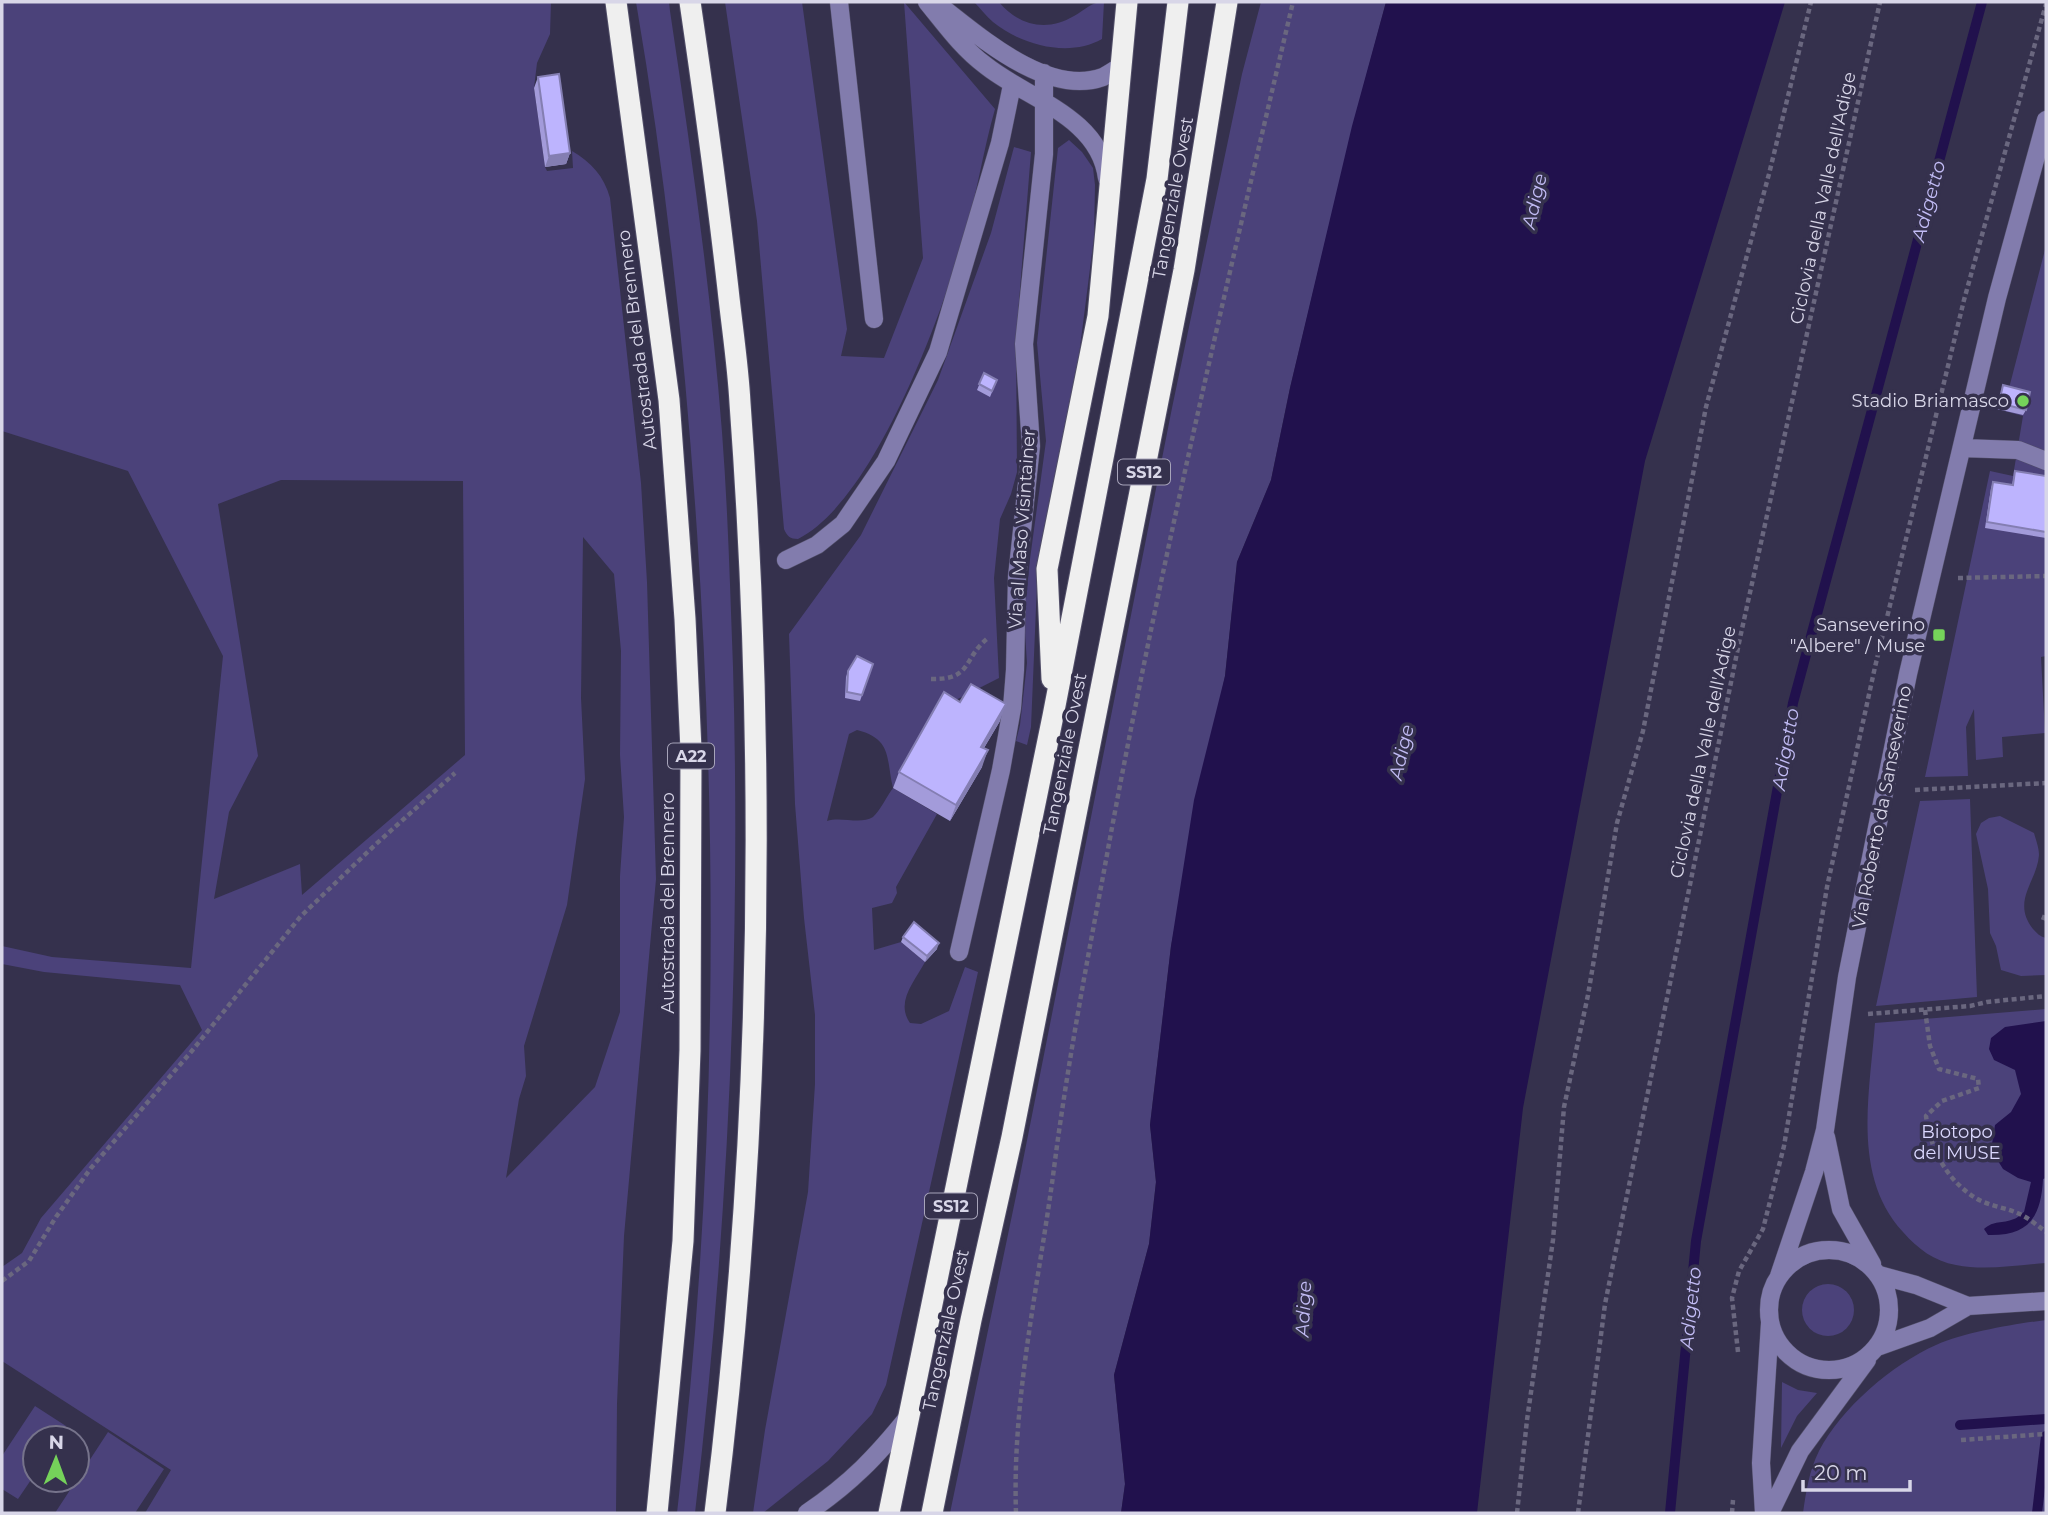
<svg xmlns="http://www.w3.org/2000/svg" width="2048" height="1515" font-family="Montserrat,sans-serif">
	<style>
		.green { fill: #4b427a; fill-rule: evenodd }
		.water { fill: #21114d }
		.lines { fill: none; stroke-linecap: round; stroke-linejoin: round }
		.stream { stroke: #21114d; stroke-width: 10 }
		.minor-casing { stroke: #524f69; stroke-width: 19 }
		.highway-casing { stroke: #524f69; stroke-width: 23 }
		.path { stroke: #6a677f; stroke-width: 4.5; stroke-dasharray: 5 3.5; stroke-linecap: butt }
		.minor { stroke: #827cad; stroke-width: 18 }
		.highway { stroke: #efefef; stroke-width: 21 }
		.wall { fill: #a39bda }
		.shaded-wall { fill: #847eb2 }
		.building { fill: #bdb4fe; stroke: #847eb2; stroke-width: 2 }
		.poi-dot { fill: #75d25a; stroke: #35314d; stroke-width: 2.5 }
		.labels { text-anchor: middle; stroke-width: 7; stroke-linejoin: round; paint-order: stroke }
		.shield { fill: #35314d; stroke: #a7a4ba; stroke-width: 2 }
		.shield-label { font-size: 16px; font-weight: bold; fill: #d8d6e8 }
		.street-label { font-size: 18px; fill: #d8d6e8; stroke: #35314d }
		.poi-label { font-size: 18px; fill: #d8d6e8; stroke: #35314d; text-anchor: end }
		.park-label { font-size: 18px; fill: #dbd8ff; stroke: #35314d }
		.water-label { font-size: 19px; font-style: italic; fill: #c2bcf5; stroke: #35314d }
	</style>
	<rect width="100%" height="100%" fill="#35314d"/>
	<path class="green" d="M2 2H551L550 34 537 63 534 88 545 167 547 171 573 168 572 151C591 162 604 176 610 198L641 483 647 582 656 879 624 1236 617 1404 616 1513H145L171 1470 2 1361V1267L22 1253 41 1218 202 1030 180 985 44 972 2 964V946L52 957 191 968 223 656 128 471 2 431ZM281 480 463 481 465 755 302 895 300 864 214 899 229 812 258 756 218 504ZM583 537 614 574 621 651 620 755 624 817 620 876V1012L595 1087 506 1178 519 1099 526 1076 524 1046 567 905 585 779 581 698Z
		M636 2H669L670 11C691 151 711 291 722 432 728 510 730 588 733 667 741 950 728 1232 695 1513H677C716 1187 719 859 697 532 685 354 666 177 636 2Z
		M725 2H802L847 329 841 356 884 358 923 258 904 2 995 109C983 151 977 193 965 235 941 316 875 500 798 539 790 539 787 536 784 529L757 221Z
		M974 2H999C1019 26 1047 32 1074 16 1085 10 1091 2 1104 2L1102 39C1069 58 1021 45 993 22 986 16 980 8 974 2Z
		M1261 2H1386L1355 118 1290 388 1271 480 1237 562 1225 676 1171 946 1150 1125 1156 1182 1149 1244 1114 1375 1125 1484 1121 1513H950L1016 1196 1172 408 1242 74Z
		M1069 140 1082 152 1093 168 1095 185 1094 237 1078 363 1038 560 1031 727 1027 745 1016 741 1020 725 1027 663 1024 619 1030 559 1046 441 1037 343 1058 148Z
		M1014 147 1031 152 1016 339 1017 472 1011 494 1000 519 994 578 999 678 938 709 893 788 937 814 896 887 897 893 892 903 872 908 874 950 901 942 925 962C915 981 895 1002 910 1023L921 1024 949 1011 965 967 978 972 886 1385 872 1414 828 1461 763 1513H753L765 1430 808 1192 815 1084V1015L804 918 795 804 789 634 861 535 938 380 991 233ZM857 730C893 739 886 760 893 788 887 796 880 811 873 817 860 825 841 816 827 821L849 734Z
		M2046 246V656L2041 657 2045 733 2002 737 2003 757 1976 760 1974 709 1966 727 1968 776 1925 777 1990 471 2013 476 2023 416 1997 409 2001 391 2008 392Z
		M1970 799 1977 997 1876 1006 1920 801Z
		M2000 816 2034 833C2036 840 2039 848 2039 855 2037 882 2011 901 2033 929 2038 934 2039 936 2046 938V975L2021 976 2001 970 1996 946 1990 933 1988 889 1976 834 1981 823 1989 818Z
		M2046 1009V1263C2017 1265 1985 1271 1956 1265 1934 1261 1918 1249 1903 1232 1851 1176 1870 1092 1875 1023Z
		M1802 1310a26 26 0 1 1 52 0a26 26 0 1 1-52 0Z
		M2046 1320V1513H1803C1806 1492 1809 1471 1819 1451 1841 1408 1893 1364 1936 1345 1966 1332 2014 1324 2046 1320Z
		M1782 1382 1798 1390 1817 1393 1797 1416 1781 1448Z
		M35 1406 66 1426 58 1438H35V1474L18 1499 2 1489V1456Z
		M108 1432 164 1469 135 1513H55Z"/>
	<path class="water" d="M1386 2H1785L1645 461 1523 1108 1477 1513H1121L1125 1484 1114 1375 1149 1244 1156 1182 1150 1125 1171 946 1194 800 1225 676 1237 562 1271 480 1290 388 1352 126Z
		M2046 1021V1178L2043 1179C2041 1217 2029 1236 1988 1235L1984 1229C1994 1220 2002 1224 2014 1219 2018 1218 2021 1214 2024 1212L2031 1182 2018 1178 2003 1169 1995 1156 1992 1144 1995 1125 2011 1112 2021 1094 2015 1070 1994 1060 1989 1049 1991 1038 2005 1027Z"/>
	<g class="lines">
		<path class="stream" d="M1960 1425 2046 1419
			M1670 1513 1696 1241 1793 703 1982 2
			M2037 1513 2046 1436"/>
		<g class="minor-casing">
			<path id="minor" d="M839 2 874 319
				M927 2C945 24 962 48 985 65 1027 99 1099 116 1107 178
				M935 2C976 33 1046 98 1103 77 1109 74 1116 69 1121 66
				M1962 448 2018 450 2046 461
				M786 560 817 545 843 524 886 461 938 352 1000 143 1012 85
				M959 952 1001 770 1012 708 1015 670 1017 577 1031 446 1024 344 1044 154V73
				M1826 1137 1841 1209 1872 1264
				M1769 1310a60 60 0 1 1 120 0a60 60 0 1 1-120 0Z
				M1879 1275 1916 1285 1968 1306
				M1779 1276 1814 1172 1825 1130 1847 977 1908 674 1997 298 2046 120
				M1877 1347 1930 1328 1968 1306 2046 1301
				M807 1513C851 1483 876 1457 909 1416
				M1764 1513 1761 1463 1770 1323
				M1770 1513 1800 1451 1867 1360"/>
		</g>
		<g class="highway-casing">
			<path id="highway" d="M616 2 669 400 685 619 691 750 690 1050 683 1241 657 1513
				M690 2C704 97 717 193 728 289 732 327 738 365 740 403 767 772 761 1145 715 1513
				M1052 679 1047 569 1098 316 1127 2
				M889 1513 1053 716 1157 179 1178 2
				M932 1513 971 1320 1012 1137 1184 270 1227 2"/>
		</g>
		<path class="path" d="M1958 578 2046 576
			M931 679C973 680 962 659 988 638
			M1915 790 2046 783
			M2043 920 2046 912
			M1925 1010 1930 1046 1939 1069 1978 1079 1979 1088 1942 1101 1926 1116C1930 1148 1946 1179 1974 1197 1986 1205 2002 1207 2015 1212 2026 1216 2037 1225 2046 1232
			M1868 1014 1970 1006 1987 1002 2046 996
			M2 1281 29 1261 56 1217 91 1168 191 1052 301 916 376 844 455 773
			M1738 1352 1732 1298 1739 1271 1763 1229 1784 1146 1827 887 1875 667 1964 300 2046 4
			M1961 1440 2046 1434
			M1016 1513C1012 1400 1038 1287 1053 1176 1066 1073 1085 972 1104 871 1157 579 1225 291 1293 2
			M1517 1513 1527 1420 1553 1240 1564 1107 1588 995 1617 823 1643 731 1706 407 1769 174 1811 2
			M1578 1513 1605 1304 1740 638 1880 2
			M1732 1513 1733 1500"/>
		<use href="#minor" class="minor"/>
		<use href="#highway" class="highway"/>
	</g>
	<path class="wall" d="M538 77 570 153 566 164 545 167 534 88Z
		M984 373 997 380 990 397 977 390Z
		M2003 385 2026 410 2023 415 1997 409Z
		M2015 471 2046 476V538L1985 528 1991 488 1993 482 2012 485Z
		M873 664 860 701 845 698 846 677 848 671Z
		M960 702 1000 721 984 748 982 767 950 821 893 788 899 772Z
		M903 937 937 949 925 962 901 942Z"/>
	<path class="shaded-wall" d="M570 153 566 164 545 167 549 156Z
		M1006 704 1000 721 975 763 981 747Z
		M988 750 982 767 950 821 956 805Z
		M939 943 937 949 925 962 927 956Z"/>
	<path class="building" d="M559 74 570 153 549 156 538 77Z
		M984 373 997 380 992 391 979 384Z
		M2003 385 2030 392 2026 410 1999 403Z
		M2015 471 2046 476V532L1987 522 1993 482 2013 485Z
		M857 656 873 664 862 695 847 692 848 671Z
		M971 684 1006 704 981 747 988 750 956 805 899 772 944 692 960 702Z
		M914 922 939 943 927 956 903 937Z"/>
	<g class="poi-dot">
		<circle cx="2023" cy="401" r="7"/>
		<rect x="1932" y="628" width="14" height="14" rx="3.5"/>
	</g>
	<g class="labels">
		<g class="shield">
			<rect x="1118" y="459.5" width="52" height="25" rx="5"/>
			<rect x="668" y="743.5" width="46" height="25" rx="5"/>
			<rect x="925" y="1193.5" width="52" height="25" rx="5"/>
		</g>
		<g class="shield-label">
			<text x="1144" y="478">SS12</text>
			<text x="691" y="762">A22</text>
			<text x="951" y="1212">SS12</text>
		</g>
		<g class="street-label">
			<text transform="translate(1173 198) rotate(-80)" y="6">Tangenziale Ovest</text>
			<text transform="translate(1823 198) rotate(-78)" y="6">Ciclovia della Valle dell'Adige</text>
			<text transform="translate(637 340) rotate(-97)" y="6">Autostrada del Brennero</text>
			<text transform="translate(1022 529) rotate(-86)" y="6">Via al Maso Visintainer</text>
			<text transform="translate(1703 752) rotate(-78)" y="6">Ciclovia della Valle dell'Adige</text>
			<text transform="translate(1065 754) rotate(-79)" y="6">Tangenziale Ovest</text>
			<text transform="translate(1882 807) rotate(-79)" y="6">Via Roberto da Sanseverino</text>
			<text transform="translate(668 903) rotate(-90)" y="6">Autostrada del Brennero</text>
			<text transform="translate(946 1330) rotate(-78)" y="6">Tangenziale Ovest</text>
		</g>
		<g class="poi-label">
			<text x="2009" y="407">Stadio Briamasco</text>
			<text x="1925" y="631">Sanseverino<tspan x="1925" dy="21">"Albere" / Muse</tspan></text>
		</g>
		<g class="park-label">
			<text x="1957" y="1138">Biotopo<tspan x="1957" dy="21">del MUSE</tspan></text>
		</g>
		<g class="water-label">
			<text transform="translate(1534 201) rotate(-77)" y="7">Adige</text>
			<text transform="translate(1928 201) rotate(-75)" y="7">Adigetto</text>
			<text transform="translate(1785 749) rotate(-80)" y="7">Adigetto</text>
			<text transform="translate(1401 752) rotate(-77)" y="7">Adige</text>
			<text transform="translate(1690 1308) rotate(-84)" y="7">Adigetto</text>
			<text transform="translate(1303 1309) rotate(-87)" y="7">Adige</text>
		</g>
	</g>
	<rect width="2048" height="1515" fill="none" stroke="#d8d6e8" stroke-width="7"/>
	<g transform="translate(56 1459) rotate(1)"><circle r="33" fill="#35314d" stroke="#76738b" stroke-width="2"/>
	<path d="M0-5L12 26L0 18L-12 26Z" fill="#75d25a"/>
	<text y="-10" font-size="19" font-weight="bold" text-anchor="middle" fill="#d8d6e8">N</text>
	</g>
	<path d="M1803 1480v10h107v-10" fill="none" stroke="#d8d6e8" stroke-width="3.5"/>
	<text x="1814" y="1480" font-size="21" fill="#d8d6e8" stroke="#35314d" stroke-width="5" paint-order="stroke">20 m</text>
</svg>
